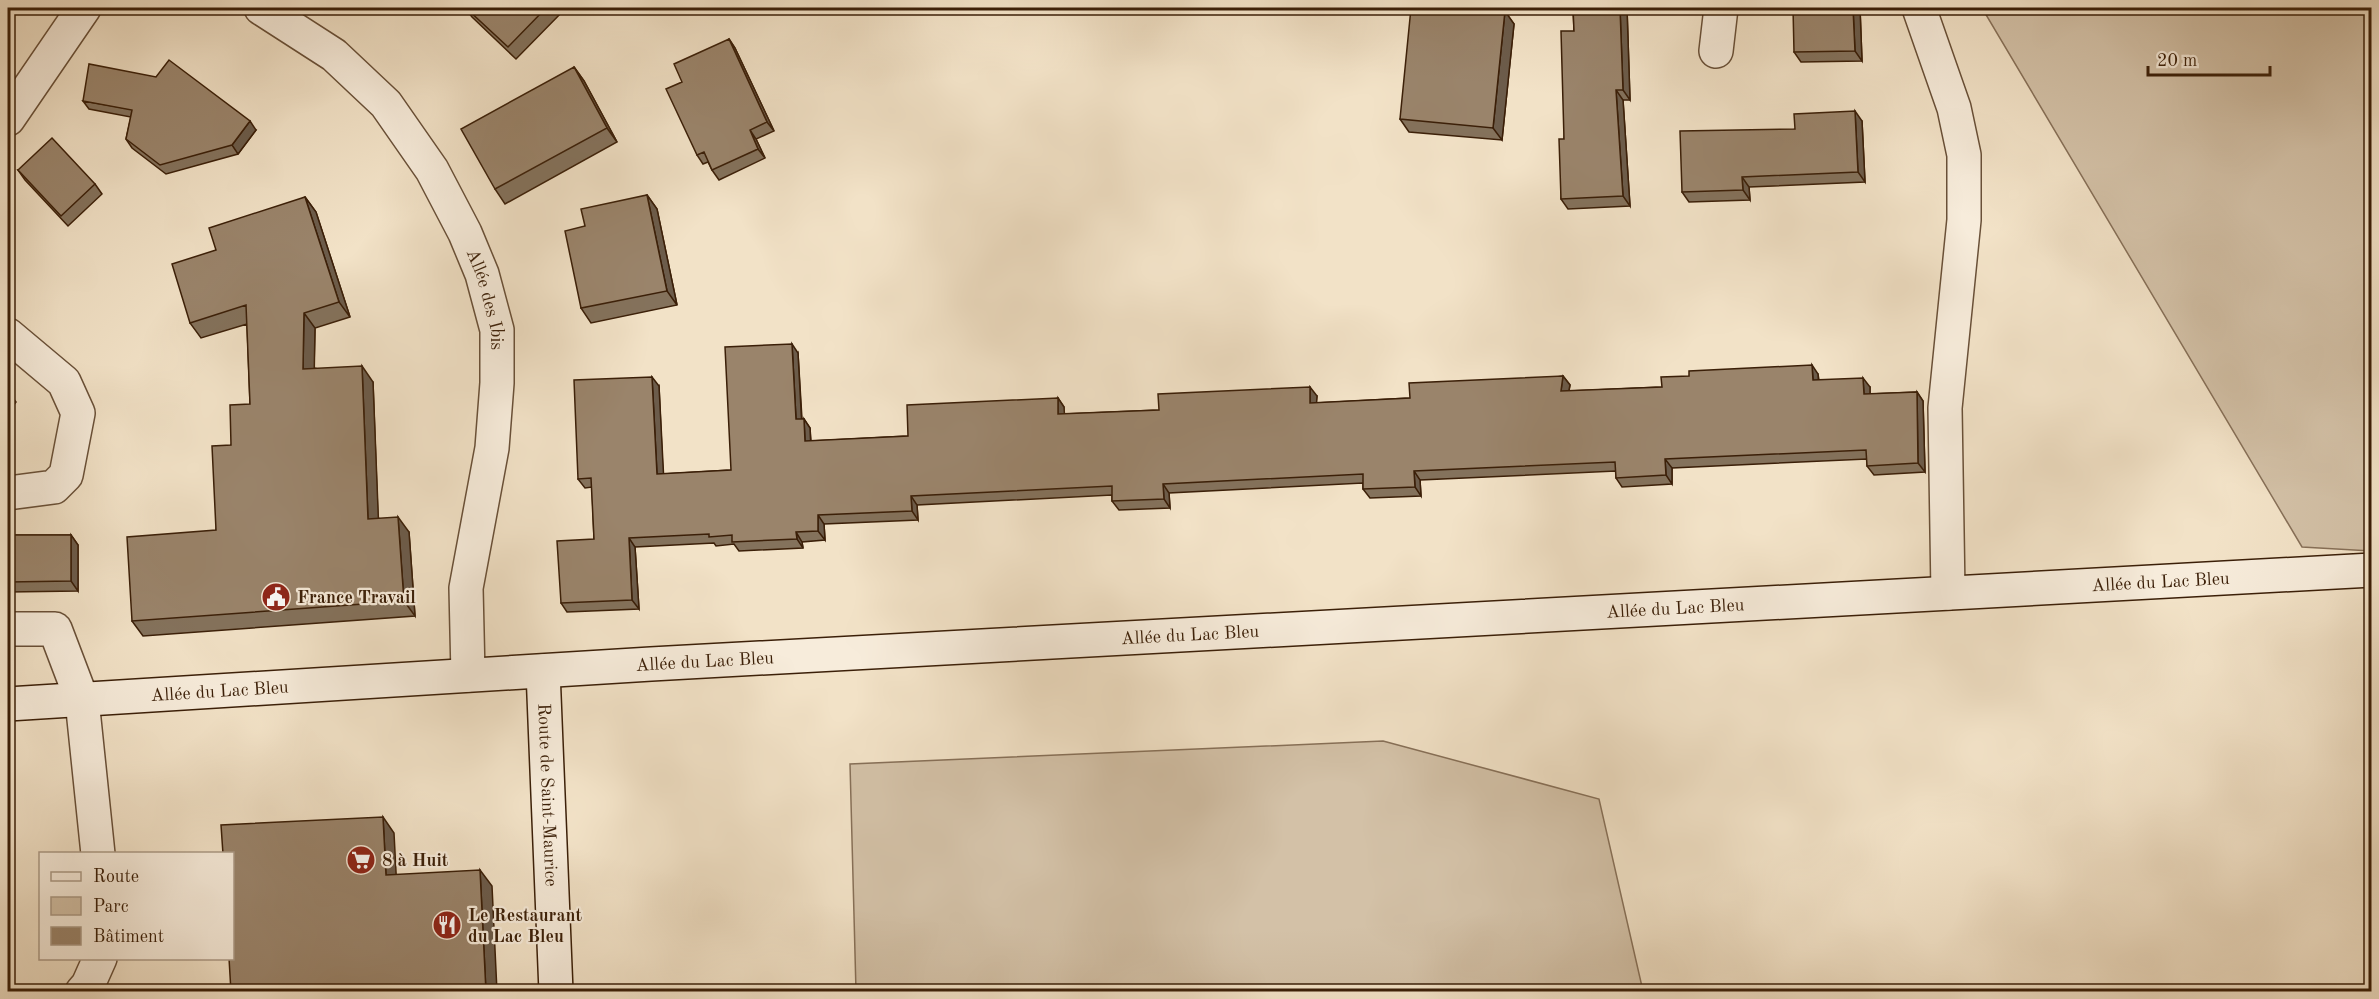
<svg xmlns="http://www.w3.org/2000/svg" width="2379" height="999" font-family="'Old Standard TT',serif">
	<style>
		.green { fill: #d3c1a7; stroke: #877058; stroke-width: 1.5 }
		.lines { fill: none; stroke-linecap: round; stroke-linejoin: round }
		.street-casing { stroke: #695038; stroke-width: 36 }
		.secondary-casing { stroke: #3b1f08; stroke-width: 36 }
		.street { stroke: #f7ecdb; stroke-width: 33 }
		.secondary { stroke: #f7ecdb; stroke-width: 33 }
		.wall { fill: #84725c; stroke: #3b1f08; stroke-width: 1.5 }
		.shaded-wall { fill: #6c5c4b; stroke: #3b1f08; stroke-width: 1.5 }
		.building { fill: #9a846b; stroke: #3b1f08; stroke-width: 1.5 }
		.labels { text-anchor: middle; stroke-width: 4.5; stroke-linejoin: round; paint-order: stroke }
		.street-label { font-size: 18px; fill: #3b1f08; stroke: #f7ecdb }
		.poi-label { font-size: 18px; font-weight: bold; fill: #3b1f08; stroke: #f7ecdb; text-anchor: start }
	</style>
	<rect width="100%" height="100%" fill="#f2e2c7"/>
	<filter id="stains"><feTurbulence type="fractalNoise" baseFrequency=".00333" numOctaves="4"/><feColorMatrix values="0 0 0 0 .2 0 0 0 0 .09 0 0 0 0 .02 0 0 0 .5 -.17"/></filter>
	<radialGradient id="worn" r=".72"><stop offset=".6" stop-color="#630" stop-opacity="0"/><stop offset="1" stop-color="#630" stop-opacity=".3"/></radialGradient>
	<path class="green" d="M1982 8H2371V551L2302 547Z
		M1383 741 1599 799 1643 991H856L850 764Z"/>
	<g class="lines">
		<g class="street-casing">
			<g id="street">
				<path id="s1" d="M261 8 334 55 386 104 432 170 465 233 482 274 497 330V383L492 448 466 588 468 675"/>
				<path d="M1919 8 1954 108 1964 155V220L1945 408 1948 593"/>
				<path d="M1716 51 1721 8"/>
				<path d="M8 119 84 8"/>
				<path d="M8 335 64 382 78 413 66 475 54 487 8 493"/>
				<path d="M8 629H55L82 700 98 854"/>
				<path d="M82 992 88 985 100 958"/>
			</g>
		</g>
		<g class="secondary-casing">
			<g id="secondary">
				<path id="s2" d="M543 671 556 992"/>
				<path id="s3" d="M8 704 651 664 2372 570"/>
			</g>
		</g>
		<use href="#street" class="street"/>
		<use href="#secondary" class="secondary"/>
	</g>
	<path class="wall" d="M465 8H566L516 59 472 17Z
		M1504 8V11L1514 24 1502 140 1409 132 1400 119Z
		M1573 8H1627L1630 100H1623L1630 206 1568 209 1561 199 1564 139 1574 31Z
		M1860 8 1862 61 1801 62 1794 52Z
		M729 39 735 48 774 131 756 139 765 158 719 180 712 170 708 162 703 164 697 155 682 82Z
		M574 67 584 81 617 142 505 204 495 189Z
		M83 101 256 130 238 154 166 174 132 148 126 139 131 117 89 109Z
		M1862 121 1865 182 1749 187 1750 200 1689 202 1682 192 1795 129Z
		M18 170 95 184 102 194 68 226 25 180Z
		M647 195 657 209 677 305 591 323 581 308 585 226Z
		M305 197 316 212 350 317 315 328 314 368 373 382 378 518 409 532 415 616 143 636 132 621 216 530 231 445 250 404 247 324 201 338 190 323 216 250Z
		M798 353 802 419H804L810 428 811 441 908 436 1058 398 1064 407V414L1159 410 1317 396 1316 403 1410 398 1563 376 1570 385 1569 391 1662 387 1818 374 1819 380 1870 387V394L1917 392 1923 401 1925 472 1874 475 1867 466V459L1672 468V484L1622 487 1616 478V471L1420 480 1421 496 1370 498 1363 489V483L1169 493 1170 508 1119 510 1112 501V495L917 505 918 520 824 524 825 540 802 542 803 548 739 551 734 544 716 546 714 543 635 547 639 609 567 612 561 603 594 539 592 487 585 488 578 479 659 386 663 474 731 470Z
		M8 535H71L78 545V591L8 592Z"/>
	<path class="shaded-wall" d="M1494 8H1504L1503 23 1494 10Z
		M1620 8H1627L1630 100 1623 90Z
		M1853 8H1860L1862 61 1855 51Z
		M1505 11 1514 24 1502 140 1493 128Z
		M729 39 735 48 774 131 767 122Z
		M574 67 584 81 617 142 607 128Z
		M1616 90 1623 100 1630 206 1623 196Z
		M1855 111 1862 121 1865 182 1858 172Z
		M250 121 256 130 238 154 232 145Z
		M750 130 756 139 765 158 758 149Z
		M1742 177 1749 187 1750 200 1743 190Z
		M647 195 657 209 677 305 667 291Z
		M305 197 316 212 350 317 339 302Z
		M304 313 315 328 314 384 303 369Z
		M792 344 798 353 802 428 796 419Z
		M1812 365 1818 374 1819 389 1813 380Z
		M362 366 373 382 379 534 368 519Z
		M1563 376 1570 385 1567 400 1561 391Z
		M652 377 659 386 664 483 657 474Z
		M1863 378 1870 387V403L1864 394Z
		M1310 387 1317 396 1316 412 1310 403Z
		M1917 392 1923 401 1925 472 1918 463Z
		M10 394 16 402 8 413V397Z
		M1058 398 1064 407 1065 423 1058 414Z
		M804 419 810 428 811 450 805 441Z
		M1665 459 1672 468V484L1666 475Z
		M1414 471 1420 480 1421 496 1415 487Z
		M1163 484 1169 493 1170 508 1164 499Z
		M911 496 917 505 918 520 912 511Z
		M818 515 824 524 825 540 818 531Z
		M398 517 409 532 415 616 404 601Z
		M796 532 802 542 803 548 797 539Z
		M71 535 78 545V591L71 581Z
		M629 538 635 547 639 609 632 600Z
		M383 817 394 833 397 891 386 875Z
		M480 870 492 886 497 992H486Z"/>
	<path class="building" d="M466 8H546L508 47Z
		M1411 8H1494V10L1505 11 1493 128 1400 119Z
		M1573 8H1620L1623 90H1616L1623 196 1561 199 1559 139H1564L1561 31H1574Z
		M1793 8H1853L1855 51 1794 52Z
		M729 39 767 122 750 130 758 149 712 170 704 152 697 155 666 89 682 82 674 64Z
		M169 60 250 121 232 145 160 165 126 139 132 110 83 101 89 64 156 77Z
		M574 67 607 128 495 189 461 129Z
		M1855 111 1858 172 1742 177 1743 190 1682 192 1680 131 1795 129 1794 114Z
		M52 138 95 184 61 216 18 170Z
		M647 195 667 291 581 308 565 231 585 226 581 209Z
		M305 197 339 302 304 313 303 369 362 366 368 519 398 517 404 601 132 621 127 537 216 530 212 446 231 445 230 405 250 404 246 305 190 323 172 264 216 250 209 228Z
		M792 344 796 419H804L805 441 908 436 907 405 1058 398V414L1159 410 1158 394 1310 387V403L1410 398 1409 383 1563 376 1561 391 1662 387 1661 377 1689 376V371L1812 365 1813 380 1863 378 1864 394 1917 392 1918 463 1867 466 1866 450 1665 459 1666 475 1616 478 1615 462 1414 471 1415 487 1363 489V474L1163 484 1164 499 1112 501V486L911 496 912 511 818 515V531L796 532 797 539 732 542V535L709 537V534L629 538 632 600 561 603 557 541 594 539 591 478 578 479 574 380 652 377 657 474 731 470 725 347Z
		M8 535H71V581L8 582Z
		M383 817 386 875 480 870 486 992H231L229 958H232V854H223L221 825Z"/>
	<defs>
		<g id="civic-disc" transform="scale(1.5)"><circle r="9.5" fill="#8f2418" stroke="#f7ecdb"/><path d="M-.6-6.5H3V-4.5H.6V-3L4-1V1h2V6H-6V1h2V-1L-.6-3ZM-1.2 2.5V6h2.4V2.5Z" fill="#fff"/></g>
		<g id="supermarket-disc" transform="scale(1.5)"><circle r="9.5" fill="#8f2418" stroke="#f7ecdb"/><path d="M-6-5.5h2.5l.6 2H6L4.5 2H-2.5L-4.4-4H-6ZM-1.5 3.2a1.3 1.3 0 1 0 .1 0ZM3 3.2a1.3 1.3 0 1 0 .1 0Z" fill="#fff"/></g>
		<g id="restaurant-disc" transform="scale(1.5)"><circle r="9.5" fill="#8f2418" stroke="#f7ecdb"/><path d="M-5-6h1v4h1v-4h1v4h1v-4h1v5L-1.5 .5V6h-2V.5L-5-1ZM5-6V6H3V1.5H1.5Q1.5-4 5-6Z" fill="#fff"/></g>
	</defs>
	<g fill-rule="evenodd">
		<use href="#civic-disc" x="276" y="597"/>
		<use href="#supermarket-disc" x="361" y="860"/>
		<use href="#restaurant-disc" x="447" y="925"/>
	</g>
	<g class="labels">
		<g class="street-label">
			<text dy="6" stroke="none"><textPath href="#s1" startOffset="380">Allée des Ibis</textPath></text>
			<text dy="6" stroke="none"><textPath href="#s3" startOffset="2156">Allée du Lac Bleu</textPath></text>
			<text dy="6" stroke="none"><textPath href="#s3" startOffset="1670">Allée du Lac Bleu</textPath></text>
			<text dy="6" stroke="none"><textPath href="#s3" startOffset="1184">Allée du Lac Bleu</textPath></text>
			<text dy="6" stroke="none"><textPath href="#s3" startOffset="698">Allée du Lac Bleu</textPath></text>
			<text dy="6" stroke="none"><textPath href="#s3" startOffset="212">Allée du Lac Bleu</textPath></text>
			<text dy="6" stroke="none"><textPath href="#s2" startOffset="124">Route de Saint-Maurice</textPath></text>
		</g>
		<g class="poi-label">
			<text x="297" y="603">France Travail</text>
			<text x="382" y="866">8 à Huit</text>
			<text x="468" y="921">Le Restaurant<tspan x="468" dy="21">du Lac Bleu</tspan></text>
		</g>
	</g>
	<rect width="2379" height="999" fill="none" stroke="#f2e2c7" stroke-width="30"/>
	<rect x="9" y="9" width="2361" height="981" fill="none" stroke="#3b1f08" stroke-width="3"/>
	<rect x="15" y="15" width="2349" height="969" fill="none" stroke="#3b1f08" stroke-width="1.5"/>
	<rect x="39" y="852" width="195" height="108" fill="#f7ecdb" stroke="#ac9a87" stroke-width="1.5"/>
	<rect x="51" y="872" width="30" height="9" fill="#f7ecdb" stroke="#ac9a87" stroke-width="1.5"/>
	<text x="93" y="882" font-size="18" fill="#3b1f08">Route</text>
	<rect x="51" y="897" width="30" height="18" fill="#d3c1a7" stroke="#ac9a87" stroke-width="1.5"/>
	<text x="93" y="912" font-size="18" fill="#3b1f08">Parc</text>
	<rect x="51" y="927" width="30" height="18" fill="#9a846b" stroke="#ac9a87" stroke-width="1.5"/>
	<text x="93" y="942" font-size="18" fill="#3b1f08">Bâtiment</text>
	<path d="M2148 66v9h122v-9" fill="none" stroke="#3b1f08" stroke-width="3"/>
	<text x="2157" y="66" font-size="18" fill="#3b1f08" stroke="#f7ecdb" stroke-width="4.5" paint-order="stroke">20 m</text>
	<rect width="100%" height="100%" filter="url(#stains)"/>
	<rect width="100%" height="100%" fill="url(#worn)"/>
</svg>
